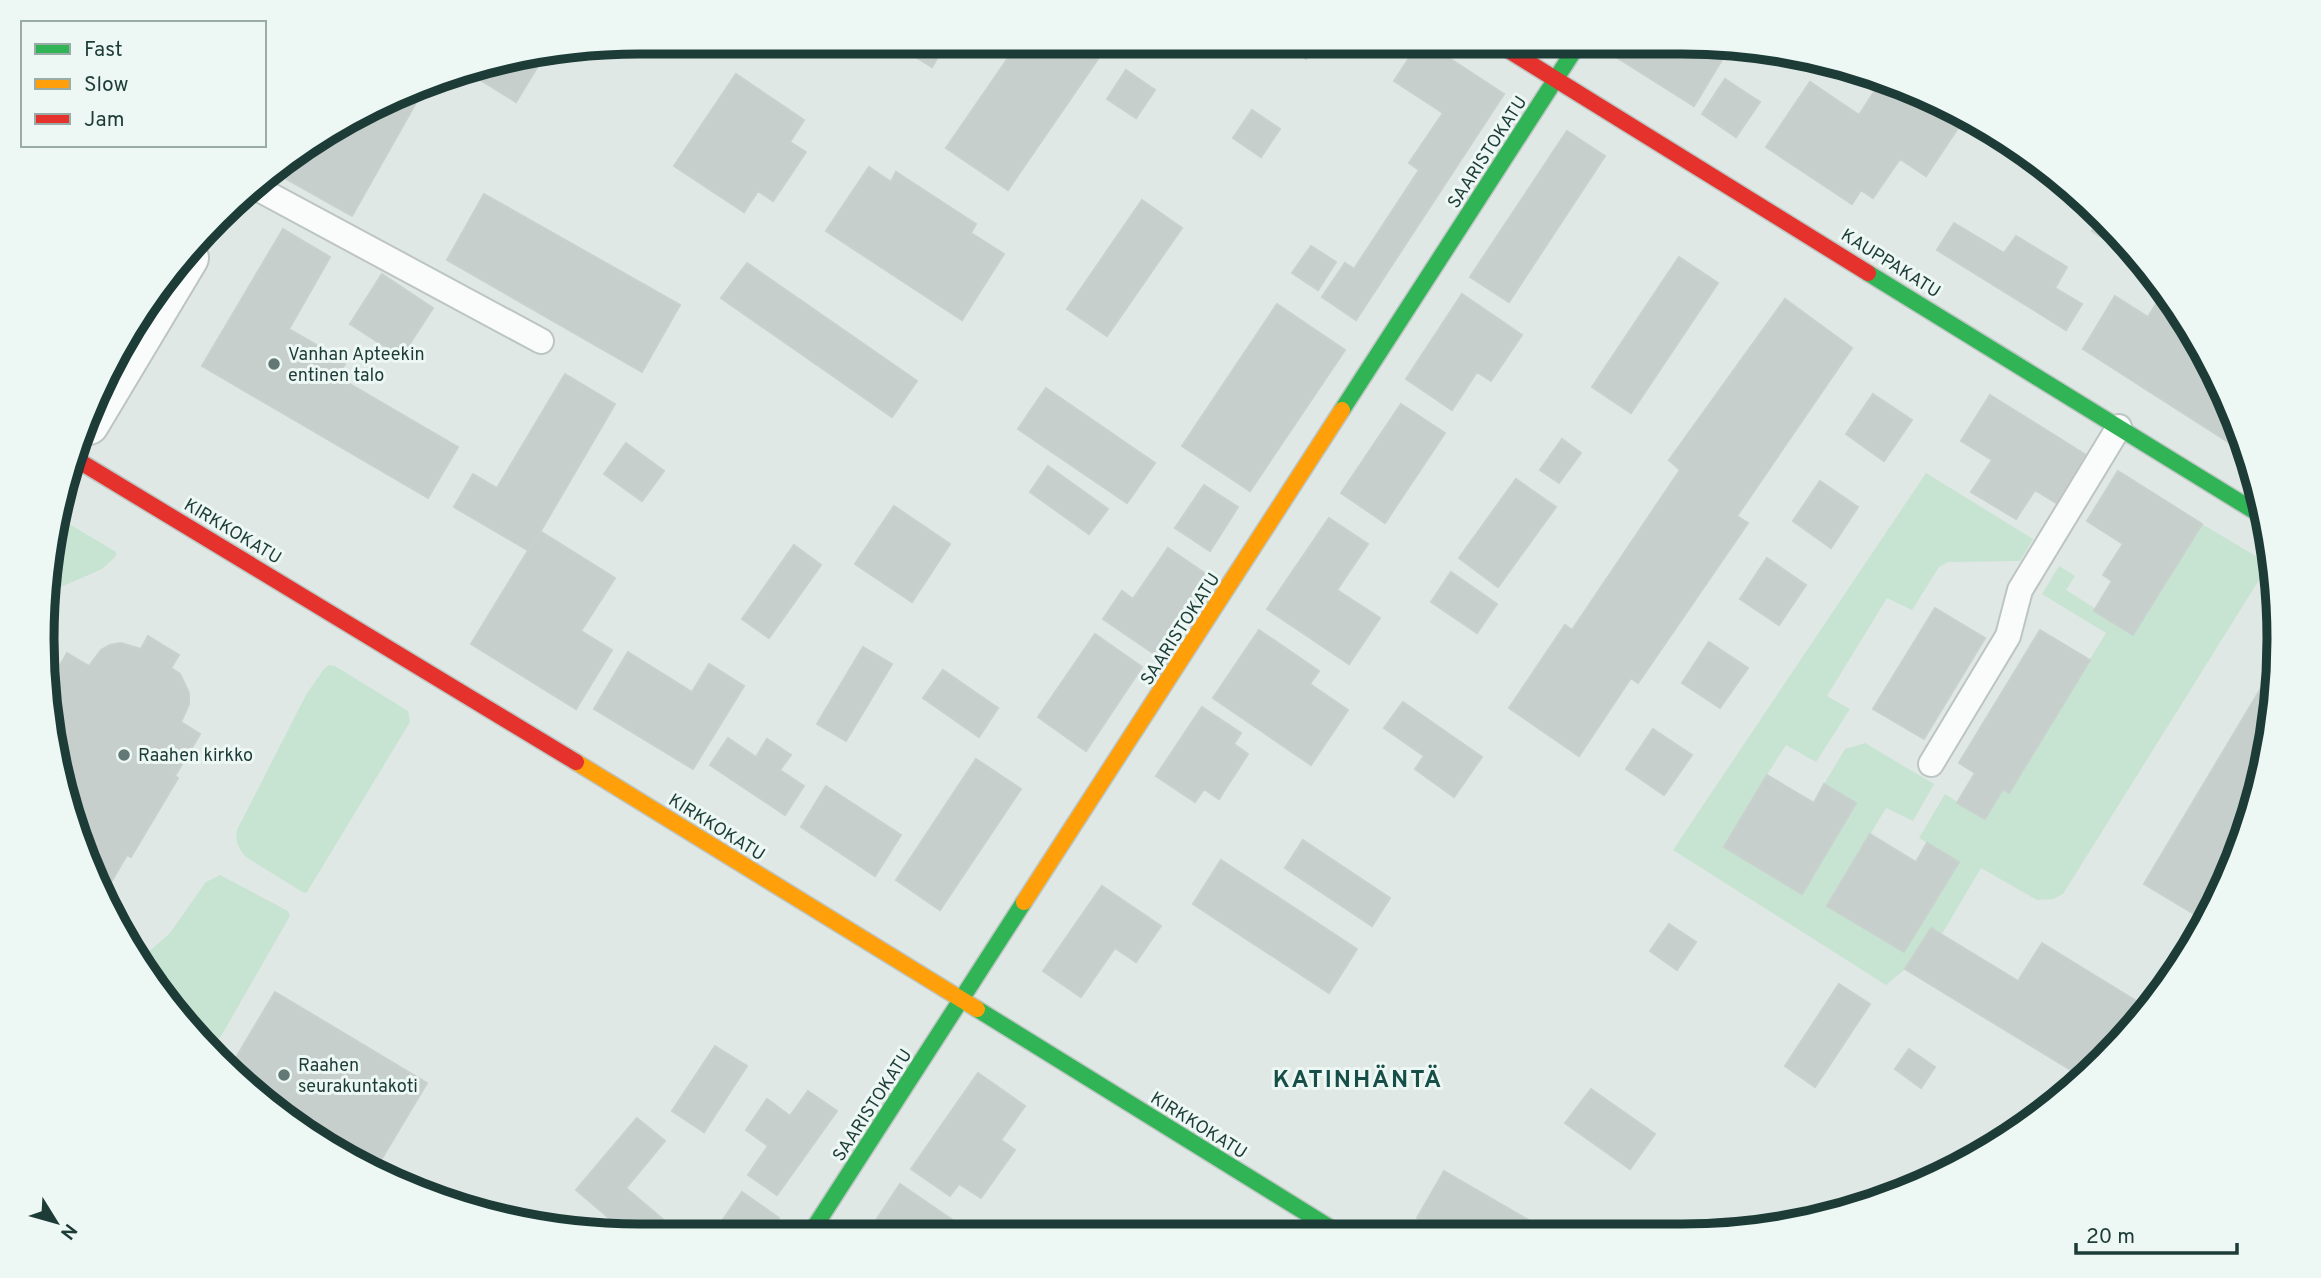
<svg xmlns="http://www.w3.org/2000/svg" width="2321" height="1278" font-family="Overpass,sans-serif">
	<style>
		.green { fill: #c7e3d2 }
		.building { fill: #c7cfcc; stroke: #c8d1ce; stroke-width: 2 }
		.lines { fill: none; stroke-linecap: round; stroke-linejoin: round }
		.lane-casing { stroke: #bdc5c2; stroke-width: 28 }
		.street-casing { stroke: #bdc5c2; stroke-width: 42 }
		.fast-casing { stroke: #bcc6c3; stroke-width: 19 }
		.slow-casing { stroke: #bcc6c3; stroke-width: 19 }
		.jam-casing { stroke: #bcc6c3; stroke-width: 19 }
		.lane { stroke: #fafcfb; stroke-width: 24 }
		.street { stroke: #fafcfb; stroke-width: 38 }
		.fast { stroke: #30b455; stroke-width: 16 }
		.slow { stroke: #ff9f0a; stroke-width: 16 }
		.jam { stroke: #e5322d; stroke-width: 16 }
		.poi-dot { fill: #617874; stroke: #edf7f3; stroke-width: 2.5 }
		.labels { text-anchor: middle; stroke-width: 6; stroke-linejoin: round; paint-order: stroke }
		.street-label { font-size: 18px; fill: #1d3c37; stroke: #edf7f3 }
		.poi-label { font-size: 18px; fill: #1d3c37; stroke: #edf7f3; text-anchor: start }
		.district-label { font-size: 24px; font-weight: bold; letter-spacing: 2px; fill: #174f48; stroke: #edf7f3 }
		.rim { fill: none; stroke: #1d3c37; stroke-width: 9 }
	</style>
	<rect width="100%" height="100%" fill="#e0e8e5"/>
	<path class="green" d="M1926 473 2033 539 2020 561 1948 562 1939 567 1912 610 1887 598 1827 696 1850 709 1816 762 1786 745 1767 775 1802 893 1824 784 1845 749 1865 743 1934 784 1913 821 1886 808 1827 906 1904 952 1959 862 1919 838 1945 794 1985 819 2003 789 2009 792 2106 633 2042 594 2059 566 2075 576 2066 590 2096 609 2094 611 2133 635 2202 524 2269 564 2063 894 2053 899 2037 900 1981 868 1942 934 1931 928 1905 969 1886 985 1673 850Z
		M59 518 116 552V556L102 569 52 591Z
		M329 665 335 666 408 711 410 722 307 892 304 893 246 857C238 848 235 842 237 830L306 695 324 669Z
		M220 875 288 911 290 916 220 1038 216 1039 181 1018 143 957 170 933 206 882Z"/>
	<path class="building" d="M892 42H947L932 67Z
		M1019 42 1109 43 1008 190 946 148Z
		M1282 43H1316L1306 59Z
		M1419 43H1426L1504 94 1356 320 1322 297 1345 263 1354 269 1419 170 1409 163 1443 113 1394 81Z
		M1625 43H1710L1726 53 1694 106 1616 57Z
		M538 59 541 61 516 102 466 71Z
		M1126 70 1155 90 1136 118 1107 99Z
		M736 74 804 120 790 142 806 152 773 201 758 191 744 212 674 166Z
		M1725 79 1760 102 1736 137 1702 114Z
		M1881 81 1966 116 1926 176 1900 159 1873 198 1861 190 1852 204 1766 147 1810 82 1859 115Z
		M426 85 352 216 283 177 295 155Z
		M1252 110 1280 129 1261 157 1233 138Z
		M1567 131 1605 156 1509 302 1470 277Z
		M869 167 891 182 896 172 976 224 971 233 1004 254 962 320 826 231Z
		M484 194 680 305 642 372 447 260Z
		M1142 200 1182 228 1107 336 1067 309Z
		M2101 217 2132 250 2128 255 2092 231Z
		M1954 223 2004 253 2016 236 2067 267 2055 288 2082 304 2066 330 1937 250Z
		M283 229 330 257 289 329 346 362 338 377 458 447 428 498 202 366Z
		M1311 246 1336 262 1318 290 1292 273Z
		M1679 257 1718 283 1631 413 1592 387Z
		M747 263 917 381 892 417 721 298Z
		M382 274 433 308 401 357 350 324Z
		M1462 294 1522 335 1491 381 1477 372 1452 410 1406 379Z
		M2115 296 2148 317 2156 304 2184 322 2197 341 2189 353 2213 368 2217 375 2247 454 2083 349Z
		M1785 299 1852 348 1737 516 1748 523 1638 683 1631 678 1579 756 1509 708 1565 625 1572 630 1680 470 1669 460Z
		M1277 304 1345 350 1250 491 1182 446Z
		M565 374 615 404 529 551 454 507 473 474 497 488Z
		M1046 388 1155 463 1127 503 1018 429Z
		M1873 394 1912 420 1884 461 1846 434Z
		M1990 395 2086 455 2056 503 2035 490 2016 519 1971 492 1992 460 1961 441Z
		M1401 404 1445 433 1385 523 1341 493Z
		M1562 439 1581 453 1559 483 1540 470Z
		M626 443 664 471 642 501 604 474Z
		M1048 466 1108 509 1089 534 1030 492Z
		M2118 471 2202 524 2133 635 2094 611 2112 581 2103 575 2123 544 2087 521Z
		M1516 479 1556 507 1498 587 1459 558Z
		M1820 481 1858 507 1831 548 1793 521Z
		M1204 485 1238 507 1210 551 1175 528Z
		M894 506 950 544 912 602 855 564Z
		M1329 518 1368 544 1337 590 1380 618 1349 664 1267 609Z
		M540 531 615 578 581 631 612 650 576 709 471 644Z
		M794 545 821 565 769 638 742 619Z
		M1168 548 1212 578 1159 657 1103 619 1122 591 1133 599Z
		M1767 558 1806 585 1779 625 1740 599Z
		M1451 572 1497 604 1477 633 1431 602Z
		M1935 608 1985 638 1924 739 1873 709Z
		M1259 630 1319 671 1310 684 1348 710 1311 765 1213 698Z
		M2040 630 2090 660 2009 793 2003 789 1985 819 1957 803 1975 773 1959 763Z
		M1095 634 1142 667 1086 751 1038 717Z
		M148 636 179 655 171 668 180 674 189 693V704L181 722 200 734 175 776 178 778 131 857 127 855 104 894 88 868 46 689 67 653 89 666 101 650 110 645 121 643 141 649Z
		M1709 642 1748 668 1720 708 1682 683Z
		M863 647 892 664 846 741 817 724Z
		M628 652 692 692 709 664 744 686 693 769 594 709Z
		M2276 663 2274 717 2247 831 2206 921 2144 884Z
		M943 670 998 708 979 737 923 698Z
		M1403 702 1482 757 1454 797 1415 769 1424 756 1384 728Z
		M1202 707 1241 733 1234 744 1248 754 1219 799 1204 789 1195 802 1156 776Z
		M1653 729 1692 755 1664 795 1626 769Z
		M728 738 756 757 767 739 791 755 780 770 804 786 785 815 710 765Z
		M976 759 1021 789 940 910 896 880Z
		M1767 775 1814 803 1824 784 1856 803 1802 894 1724 847Z
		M826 786 901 835 875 876 801 827Z
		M1870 834 1916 862 1927 843 1959 862 1904 952 1827 906Z
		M1303 840 1390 898 1372 926 1285 868Z
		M1221 860 1357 949 1329 993 1193 904Z
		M1102 886 1161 926 1136 962 1115 948 1081 997 1043 971Z
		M1669 924 1696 942 1677 970 1650 951Z
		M1931 928 2018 981 2042 943 2146 1007 2104 1061 2084 1078 1905 969Z
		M1839 984 1870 1004 1815 1087 1785 1066Z
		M275 992 427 1083 375 1170 341 1156 231 1066Z
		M715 1046 747 1066 704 1132 672 1111Z
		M1909 1049 1935 1067 1921 1088 1895 1069Z
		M978 1073 1025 1106 1001 1140 1015 1150 981 1198 959 1184 950 1196 911 1169Z
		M1591 1089 1655 1134 1630 1169 1565 1123Z
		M808 1091 837 1111 777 1195 748 1175 768 1146 746 1130 767 1099 790 1116Z
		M637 1118 665 1141 626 1188 665 1221 653 1235H629L576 1190Z
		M1444 1171 1549 1232H1442L1417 1218Z
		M900 1184 954 1221 945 1234H867Z
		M742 1192 779 1218 768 1234H713Z"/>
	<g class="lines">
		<g class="lane-casing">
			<path id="lane" d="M255 187 541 341
				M1931 764 2008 636 2020 590 2119 427"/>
		</g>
		<g class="street-casing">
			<path id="street" d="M89 425 189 258"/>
		</g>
		<g class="fast-casing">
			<path id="fast" d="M1868 273 2264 517
				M1342 410 1579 43
				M977 1009 1337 1232
				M810 1234 1024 902"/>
		</g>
		<g class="slow-casing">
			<path id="slow" d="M576 762 977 1009
				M1024 902 1342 410"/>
		</g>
		<g class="jam-casing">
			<path id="jam" d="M1497 43 1868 273
				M74 458 576 762"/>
		</g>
		<use href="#lane" class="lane"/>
		<use href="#street" class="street"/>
		<use href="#fast" class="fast"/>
		<use href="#slow" class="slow"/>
		<use href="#jam" class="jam"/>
	</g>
	<g class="poi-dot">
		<circle cx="274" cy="364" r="7"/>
		<circle cx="124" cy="755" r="7"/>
		<circle cx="284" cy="1075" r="7"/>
	</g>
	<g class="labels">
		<g class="street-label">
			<text transform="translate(1487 152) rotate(-57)" y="6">SAARISTOKATU</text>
			<text transform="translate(1891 263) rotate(32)" y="6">KAUPPAKATU</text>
			<text transform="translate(233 531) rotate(31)" y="6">KIRKKOKATU</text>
			<text transform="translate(1180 629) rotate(-57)" y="6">SAARISTOKATU</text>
			<text transform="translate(717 827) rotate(32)" y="6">KIRKKOKATU</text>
			<text transform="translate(872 1105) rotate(-57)" y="6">SAARISTOKATU</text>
			<text transform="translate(1199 1125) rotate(32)" y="6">KIRKKOKATU</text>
		</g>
		<g class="poi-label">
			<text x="288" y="360">Vanhan Apteekin<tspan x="288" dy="21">entinen talo</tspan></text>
			<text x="138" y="761">Raahen kirkko</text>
			<text x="298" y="1071">Raahen<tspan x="298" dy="21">seurakuntakoti</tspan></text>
		</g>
		<g class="district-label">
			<text x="1358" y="1087">KATINHÄNTÄ</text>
		</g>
	</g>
	<path d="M0 0H2321V1278H0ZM639 54H1682A585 585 0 0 1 2267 639V639A585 585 0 0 1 1682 1224H639A585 585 0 0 1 54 639V639A585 585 0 0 1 639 54Z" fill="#edf7f3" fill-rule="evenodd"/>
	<path class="rim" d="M639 54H1682A585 585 0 0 1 2267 639V639A585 585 0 0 1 1682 1224H639A585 585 0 0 1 54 639V639A585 585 0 0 1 639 54Z"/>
	<rect x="21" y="21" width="245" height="126" fill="#edf7f3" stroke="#9aaca8" stroke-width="2"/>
	<rect x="35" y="44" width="35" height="10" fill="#30b455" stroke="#9aaca8" stroke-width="2"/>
	<text x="84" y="56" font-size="21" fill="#1d3c37">Fast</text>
	<rect x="35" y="79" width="35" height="10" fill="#ff9f0a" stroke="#9aaca8" stroke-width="2"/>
	<text x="84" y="91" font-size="21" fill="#1d3c37">Slow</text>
	<rect x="35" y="114" width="35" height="10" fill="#e5322d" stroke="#9aaca8" stroke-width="2"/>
	<text x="84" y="126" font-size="21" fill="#1d3c37">Jam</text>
	<g transform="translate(56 1222) rotate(127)" stroke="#edf7f3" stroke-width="5" paint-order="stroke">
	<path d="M0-5L12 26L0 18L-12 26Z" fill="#1d3c37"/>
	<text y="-10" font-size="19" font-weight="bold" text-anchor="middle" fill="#1d3c37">N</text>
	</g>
	<path d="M2076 1243v10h161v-10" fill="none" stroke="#1d3c37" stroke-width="3.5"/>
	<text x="2086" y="1243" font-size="21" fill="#1d3c37" stroke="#edf7f3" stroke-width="5" paint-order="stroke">20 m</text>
</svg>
